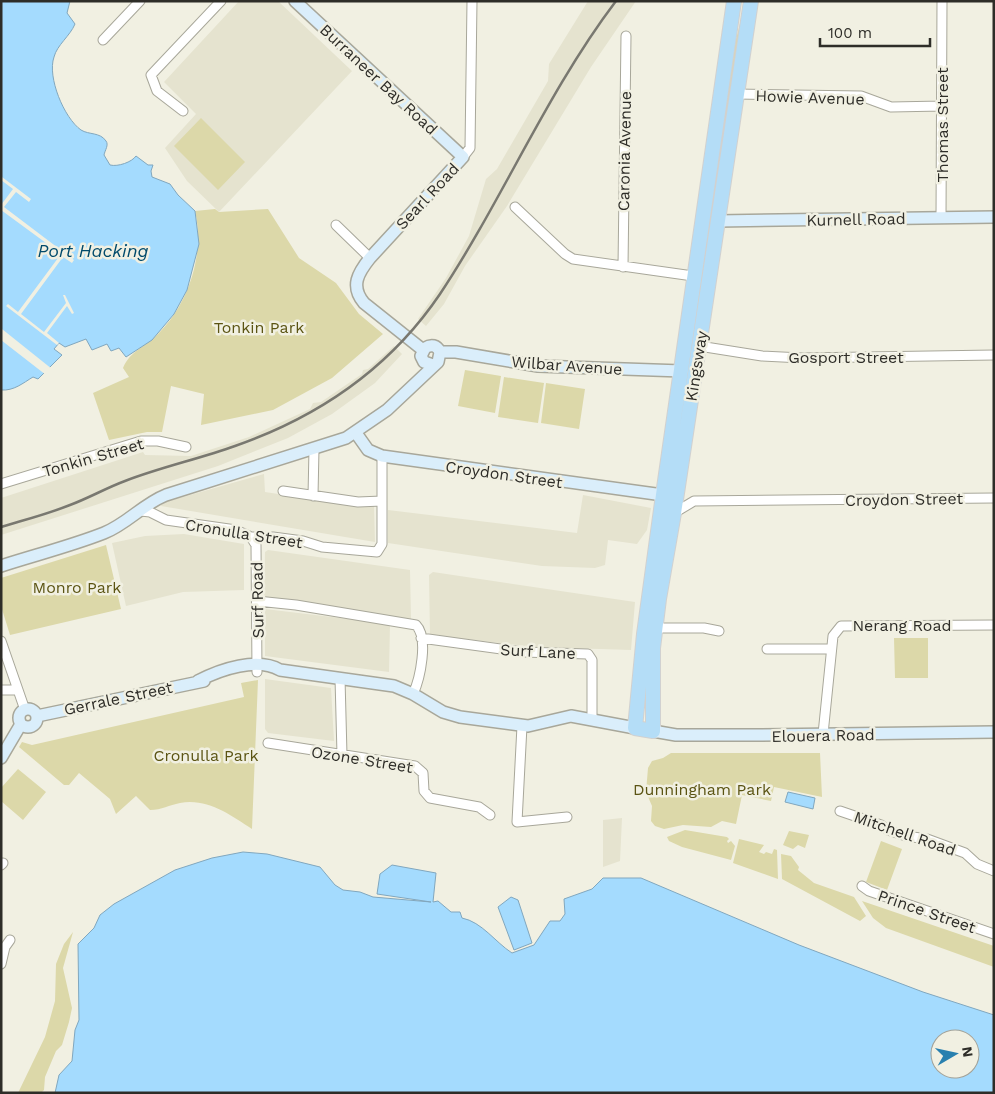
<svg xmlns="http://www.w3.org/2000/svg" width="995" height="1094" font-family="'Work Sans',sans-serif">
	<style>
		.built { fill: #e5e3cf }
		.green { fill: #dcd8a9 }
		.water { fill: #a4dbfe; stroke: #81a7be; fill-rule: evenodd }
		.pier { fill: #f1f0e2 }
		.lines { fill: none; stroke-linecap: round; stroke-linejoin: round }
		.street-casing { stroke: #a8a79a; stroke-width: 11 }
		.secondary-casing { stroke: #a8a79a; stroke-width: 14 }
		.primary-casing { stroke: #d1d1d0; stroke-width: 16 }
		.street { stroke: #fff; stroke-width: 9 }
		.secondary { stroke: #daeefb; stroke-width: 11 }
		.primary { stroke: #b4ddf7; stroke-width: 14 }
		.rail { stroke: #797870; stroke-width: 2.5 }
		.labels { text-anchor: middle; stroke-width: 5; stroke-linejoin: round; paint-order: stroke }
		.street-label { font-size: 16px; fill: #2e2d28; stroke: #f1f0e2 }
		.park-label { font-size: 16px; fill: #5b5413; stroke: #f1f0e2 }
		.water-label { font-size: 18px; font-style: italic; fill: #014a6b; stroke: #f1f0e2 }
	</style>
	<rect width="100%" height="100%" fill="#f1f0e2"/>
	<path class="built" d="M239 1H278L352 71 219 212 187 181 165 148 196 114 164 82Z
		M588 1H636L591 67 507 206 465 266 444 304 426 326 418 319 446 278 469 236 486 179 497 169 548 81 549 64Z
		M394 346 402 354 375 383 332 414 288 438 218 466 1 535V498L143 452 145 455 191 456 249 437 310 409 313 403 321 402 362 374 363 370 368 369Z
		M264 474 265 492 359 506H374L375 542 161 506 162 503Z
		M583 495 651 508 647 530 637 544 608 540 605 565 595 568 542 566 388 543V510L577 533Z
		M184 534 244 544V590L183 592 126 606 112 543 145 536Z
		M268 550 410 570 411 619 264 599 265 552Z
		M433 572 635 602 631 650 535 647 430 635 429 575Z
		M265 609 390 624 389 672 265 656Z
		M265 679 331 688 334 741 268 733 265 729Z
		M622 818 620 861 603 867V820Z"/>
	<path class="green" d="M741 20 716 195H713L736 39Z
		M201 118 245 162 218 190 174 146Z
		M215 209 219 212 268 209 299 258 336 283 359 314 383 334 332 378 273 410 201 425 204 394 171 386 162 432H147L109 440 93 393 129 377 123 368C130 351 145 347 158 334 189 303 205 254 195 211Z
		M465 370 501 376 495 413 458 406Z
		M504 377 544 383 538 423 498 417Z
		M546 383 585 389 579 429 541 423Z
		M106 545 121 609 10 635 1 606V578Z
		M894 638H928V678H895Z
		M258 680 252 829C230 815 208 798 180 803 169 805 162 810 150 810L136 796 116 814 110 799 79 773 69 785H64L19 747 22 742 32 745 244 697 241 683Z
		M671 753H820L822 797 774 787 771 801 742 795 736 824 722 821 711 827 683 825 664 829 655 826 651 821 652 806 646 792 648 768 652 761 663 758Z
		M18 769 46 792 23 820 1 801V788Z
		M685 830 727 837 729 839 727 841 728 843 731 841 735 846 731 860 682 847 669 841 667 837Z
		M789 831 809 835 805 848 798 845 793 849 783 845Z
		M739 839 764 845 759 852 764 854 766 852 772 854 774 849 777 850 778 879 733 863Z
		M881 841 902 849 887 890 866 882Z
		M781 854 791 856 799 867 798 870 814 883 854 897 866 916 860 921 782 879Z
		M862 901 994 946V967L886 928 873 918Z
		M73 932 63 968 72 1008 69 1022 62 1045 56 1051 45 1077 44 1090 41 1093H18L45 1037 55 1001 56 964 64 944Z"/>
	<path class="water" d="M1 1H70L67 13 75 24C70 36 57 45 54 57 47 77 64 118 81 130 89 135 100 132 106 141 109 145 105 150 104 155L110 165C118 167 132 162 136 156L148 165H153L151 171 152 177 170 184 178 195 195 211 199 244 187 290 174 314 152 340 126 357 119 348 111 351 107 344 92 350 86 339 65 347 59 343 54 349 62 355 38 379 33 377C23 383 14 391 1 390Z
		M788 792 815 798 813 809 785 802Z
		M243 852 267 854 320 867 335 885 343 890 360 892 373 897 431 902 377 894 380 874 392 865 436 873 433 902 438 901 451 912H460L462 918C482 922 495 942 512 953L534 945 550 921H560L565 914 564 899 592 889 603 878H641L799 945 923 992 994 1015V1093H55L59 1075 72 1061 75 1030 79 1020 78 944 94 928 100 915 114 904 175 870 212 858ZM940 1039H970V1069H940Z
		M511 897 518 900 532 943 514 950 498 907Z"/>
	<path class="pier" d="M2 177 31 199 29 202 16 192 4 207 74 260 72 263 63 257 21 314 44 332 66 303 63 295H65L74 313 72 314 67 306 47 333 59 343 57 345 6 306 8 304 18 312 61 254 1 210V205L13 189 1 180Z
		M2 329 52 369 51 371 46 375 1 340Z"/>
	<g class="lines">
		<g class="street-casing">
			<path id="street" d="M103 40 140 1
				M737 94 861 96 891 107 942 106
				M183 111 157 91 151 75 221 1
				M463 157 470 148 472 1
				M515 207 565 254 573 259 693 276
				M941 218 942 1
				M336 225 370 258
				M623 267 626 36
				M699 346 762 356 802 358 994 355
				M1 484 141 441H158L186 447
				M283 491 358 502 382 501
				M313 496 314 449
				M141 511 150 512 166 520 236 530 251 537H273L303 541 322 547 377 552 382 544V456
				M674 513 694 501 994 498
				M251 537 256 545 257 672
				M257 601 296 605 416 625C429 638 420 679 413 694
				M655 628H704L719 631
				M421 638 523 652 588 654 592 660V719
				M1 641 25 710
				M767 649H831
				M340 678 342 755
				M1 690H17
				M522 726 517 822 567 817
				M823 734 833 636 841 626 994 625
				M268 743 415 766 423 773 424 791 430 798 479 807 490 815
				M840 811 881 825 888 830 906 836 927 839 965 853 977 864 994 871
				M1 865 3 863
				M862 886 869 891 994 934
				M1 964 5 947 10 940"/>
		</g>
		<g class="secondary-casing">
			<path id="secondary" d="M295 1 463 157 370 258C358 273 350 286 364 303L423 350
				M718 221 994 217
				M440 352H456L538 366 682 371
				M356 433 368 450 382 456 663 495
				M1 566C35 555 71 546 104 533 127 524 143 504 166 495L346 438 387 410 438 362 440 352C437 345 431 344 425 348L421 356 424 362 433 365
				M198 681C221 669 257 657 280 670L394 686 413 694 443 712 460 717 528 726 571 716 635 728
				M19 718a9 9 0 1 1 18 0a9 9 0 1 1-18 0Z
				M37 716 204 681
				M653 731 676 735H757L994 732
				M1 758 21 724"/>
		</g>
		<g class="primary-casing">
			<path id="primary" d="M734 1 663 495 644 634 635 728 653 731V648L659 599 674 513 751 1"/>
		</g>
		<use href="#street" class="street"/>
		<use href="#secondary" class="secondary"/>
		<use href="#primary" class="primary"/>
		<path class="rail" d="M1 527C24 520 48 514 70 505 89 498 106 488 125 481 161 467 199 459 235 446 318 417 390 368 440 294 503 199 547 92 616 1"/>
	</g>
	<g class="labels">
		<g class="street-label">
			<text transform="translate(379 79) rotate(43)" y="6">Burraneer Bay Road</text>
			<text transform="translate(810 97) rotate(2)" y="6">Howie Avenue</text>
			<text transform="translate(942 125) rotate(-90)" y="6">Thomas Street</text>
			<text transform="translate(624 151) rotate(-89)" y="6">Caronia Avenue</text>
			<text transform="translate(427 196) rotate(-47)" y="6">Searl Road</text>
			<text transform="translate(856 219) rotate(-1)" y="6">Kurnell Road</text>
			<text x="846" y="363">Gosport Street</text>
			<text transform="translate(567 365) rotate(4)" y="6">Wilbar Avenue</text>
			<text transform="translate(696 366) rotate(-81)" y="6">Kingsway</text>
			<text transform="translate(93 457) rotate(-16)" y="6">Tonkin Street</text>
			<text transform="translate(504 474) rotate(8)" y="6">Croydon Street</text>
			<text transform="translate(904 499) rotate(-1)" y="6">Croydon Street</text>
			<text transform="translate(244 533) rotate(9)" y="6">Cronulla Street</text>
			<text transform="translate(257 600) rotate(-91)" y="6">Surf Road</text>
			<text x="902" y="631">Nerang Road</text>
			<text transform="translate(538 651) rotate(3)" y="6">Surf Lane</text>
			<text transform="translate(118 698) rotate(-12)" y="6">Gerrale Street</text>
			<text transform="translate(823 735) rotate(-1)" y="6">Elouera Road</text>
			<text transform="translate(362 759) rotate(9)" y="6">Ozone Street</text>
			<text transform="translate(905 833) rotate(19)" y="6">Mitchell Road</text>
			<text transform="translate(927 911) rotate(19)" y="6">Prince Street</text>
		</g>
		<g class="park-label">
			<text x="259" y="333">Tonkin Park</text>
			<text x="77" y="593">Monro Park</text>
			<text x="206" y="761">Cronulla Park</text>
			<text x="702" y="795">Dunningham Park</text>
		</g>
		<g class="water-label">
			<text x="93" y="257">Port Hacking</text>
		</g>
	</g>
	<rect width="995" height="1094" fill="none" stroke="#2e2d28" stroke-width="5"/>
	<g transform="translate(955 1054) rotate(81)"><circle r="24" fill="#f1f0e2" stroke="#a3a298"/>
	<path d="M0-4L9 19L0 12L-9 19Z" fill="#2880af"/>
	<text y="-8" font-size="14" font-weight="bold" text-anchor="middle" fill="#2e2d28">N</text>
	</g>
	<path d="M820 38v8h110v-8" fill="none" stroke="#2e2d28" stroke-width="2.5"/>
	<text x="828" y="38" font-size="15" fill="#2e2d28" stroke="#f1f0e2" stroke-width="4" paint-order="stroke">100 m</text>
</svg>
